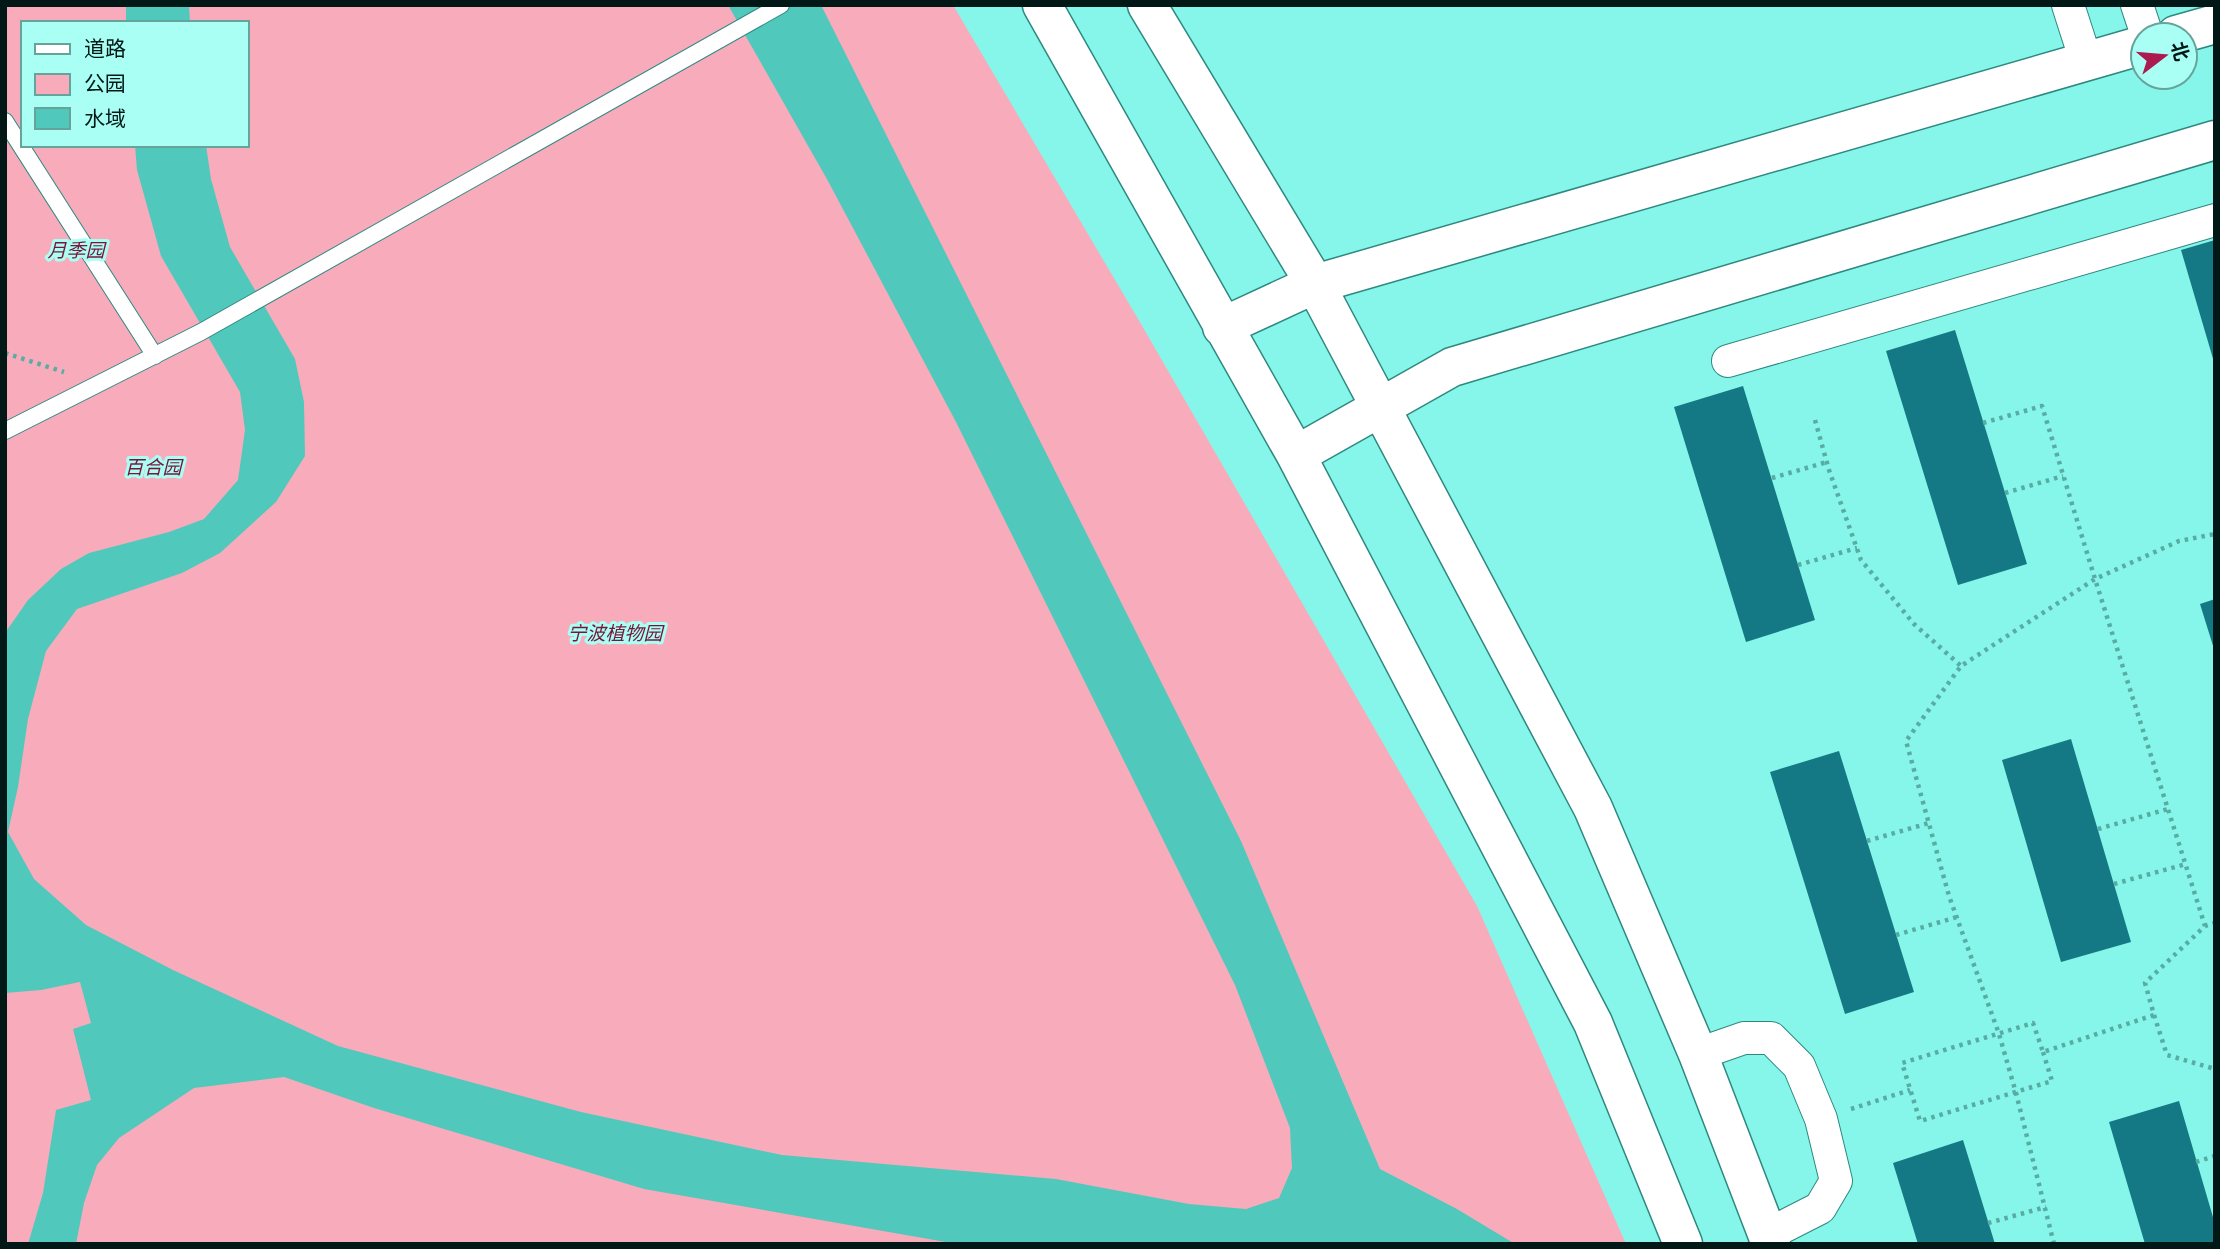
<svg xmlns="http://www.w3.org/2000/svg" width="2220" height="1249" font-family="'Libre Baskerville','Noto Sans SC',serif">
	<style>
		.green { fill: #f8acbb; fill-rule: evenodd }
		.water { fill: #51c8bc }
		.building { fill: #147984 }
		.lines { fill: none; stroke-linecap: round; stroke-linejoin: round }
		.service-casing { stroke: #2f8880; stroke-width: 18 }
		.minor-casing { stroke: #2f8880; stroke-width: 34 }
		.tertiary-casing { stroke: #2f8880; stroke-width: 41 }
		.path { stroke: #59aca3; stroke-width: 4.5; stroke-dasharray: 3.5 5; stroke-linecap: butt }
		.service { stroke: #fff; stroke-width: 16 }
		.minor { stroke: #fff; stroke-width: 32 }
		.tertiary { stroke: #fff; stroke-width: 38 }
		.labels { text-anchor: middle; stroke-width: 6; stroke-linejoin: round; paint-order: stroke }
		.park-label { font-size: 19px; font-style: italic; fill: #7a1438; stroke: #a9fff4 }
	</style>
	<rect width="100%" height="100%" fill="#85f6e9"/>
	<path class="green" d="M5 5H953L1141 324 1477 906 1626 1244H5ZM23 23H247V145H23Z"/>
	<path class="water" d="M126 5H189L190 23H126Z
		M728 5H821L1241 841 1380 1169 1457 1209 1515 1244H957L644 1189 374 1108 284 1077 194 1088 119 1138 97 1165 84 1203 76 1244H28L43 1193 56 1110 91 1100 73 1029 91 1023 80 982 41 990 5 993V633L28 600 61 569 89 553 169 532 204 519 238 480 245 430 240 392 161 256 137 170 135 145H206L211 179 230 247 295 359 304 402 305 456 276 502 220 553 182 573 77 609 46 651 28 719 18 787 8 832 34 879 86 925 173 970 338 1046 581 1112 782 1155 1056 1179 1189 1204 1246 1209 1279 1198 1292 1168 1290 1128 1235 985 956 422 828 181Z"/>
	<path class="building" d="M2215 240V362H2214L2181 250Z
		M1955 330 2027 564 1958 585 1886 351Z
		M1743 386 1815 620 1746 642 1674 407Z
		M2215 599V649H2214L2200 604Z
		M2071 739 2131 942 2061 962 2002 760Z
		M1839 751 1914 992 1845 1014 1770 772Z
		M2179 1101 2215 1224V1244H2145L2109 1122Z
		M1963 1140 1995 1244H1918L1893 1163Z"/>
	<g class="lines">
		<g class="service-casing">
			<path id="service" d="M5 121 155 356
				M5 431 201 332 781 5"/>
		</g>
		<g class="minor-casing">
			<path id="minor" d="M2068 5 2086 61
				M2137 5 2147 35
				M1728 361 2215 220
				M1698 1054 1744 1038H1771L1799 1066 1821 1119 1836 1181 1820 1208 1767 1235"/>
		</g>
		<g class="tertiary-casing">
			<path id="tertiary" d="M1042 5 1296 455 1593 1023 1683 1244
				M1147 5 1315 284 1593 808 1698 1054 1771 1244
				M2176 35 2215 24
				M1222 327 1315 284 2143 45
				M1296 455 1452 367 2215 140"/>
		</g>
		<path class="path" d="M5 353 64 372
			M1815 420 1829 470 1861 560 1914 624 1961 666
			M1983 423 2042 406 2095 579 2205 926
			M1772 478 1827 462
			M2005 493 2063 476
			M1798 565 1857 548
			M2098 829 2168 809
			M1867 841 1929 823
			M2114 884 2186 864
			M1896 935 1957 917
			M2154 1015 2167 1055 2215 1069
			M2043 1052 2052 1081 1920 1121 1902 1063 2033 1023 2043 1052 2154 1015 2145 983 2205 926 2215 923
			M1851 1109 1910 1090
			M2196 1162 2215 1156
			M1988 1223 2046 1207
			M2054 1244 2016 1093 1999 1034 1949 896 1906 741 1961 666 2095 579 2179 541 2215 534"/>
		<use href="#service" class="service"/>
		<use href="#minor" class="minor"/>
		<use href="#tertiary" class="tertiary"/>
	</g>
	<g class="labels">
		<g class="park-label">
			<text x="76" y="257">月季园</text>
			<text x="153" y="474">百合园</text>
			<text x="615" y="640">宁波植物园</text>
		</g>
	</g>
	<rect width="2220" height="1249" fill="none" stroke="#011816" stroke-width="14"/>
	<rect x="21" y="21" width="228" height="126" fill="#a9fff4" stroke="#66a39b" stroke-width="2"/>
	<rect x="35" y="44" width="35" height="10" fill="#ffffff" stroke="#66a39b" stroke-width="2"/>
	<text x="84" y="56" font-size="21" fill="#011816">道路</text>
	<rect x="35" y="74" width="35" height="21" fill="#f8acbb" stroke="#66a39b" stroke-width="2"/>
	<text x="84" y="91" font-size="21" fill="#011816">公园</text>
	<rect x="35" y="108" width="35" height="21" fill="#51c8bc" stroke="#66a39b" stroke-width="2"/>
	<text x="84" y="126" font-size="21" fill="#011816">水域</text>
	<g transform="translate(2164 56) rotate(74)"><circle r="33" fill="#a9fff4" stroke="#66a39b" stroke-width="2"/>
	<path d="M0-5L12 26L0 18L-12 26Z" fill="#ac1b50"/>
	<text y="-10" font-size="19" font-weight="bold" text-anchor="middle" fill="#011816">北</text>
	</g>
</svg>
